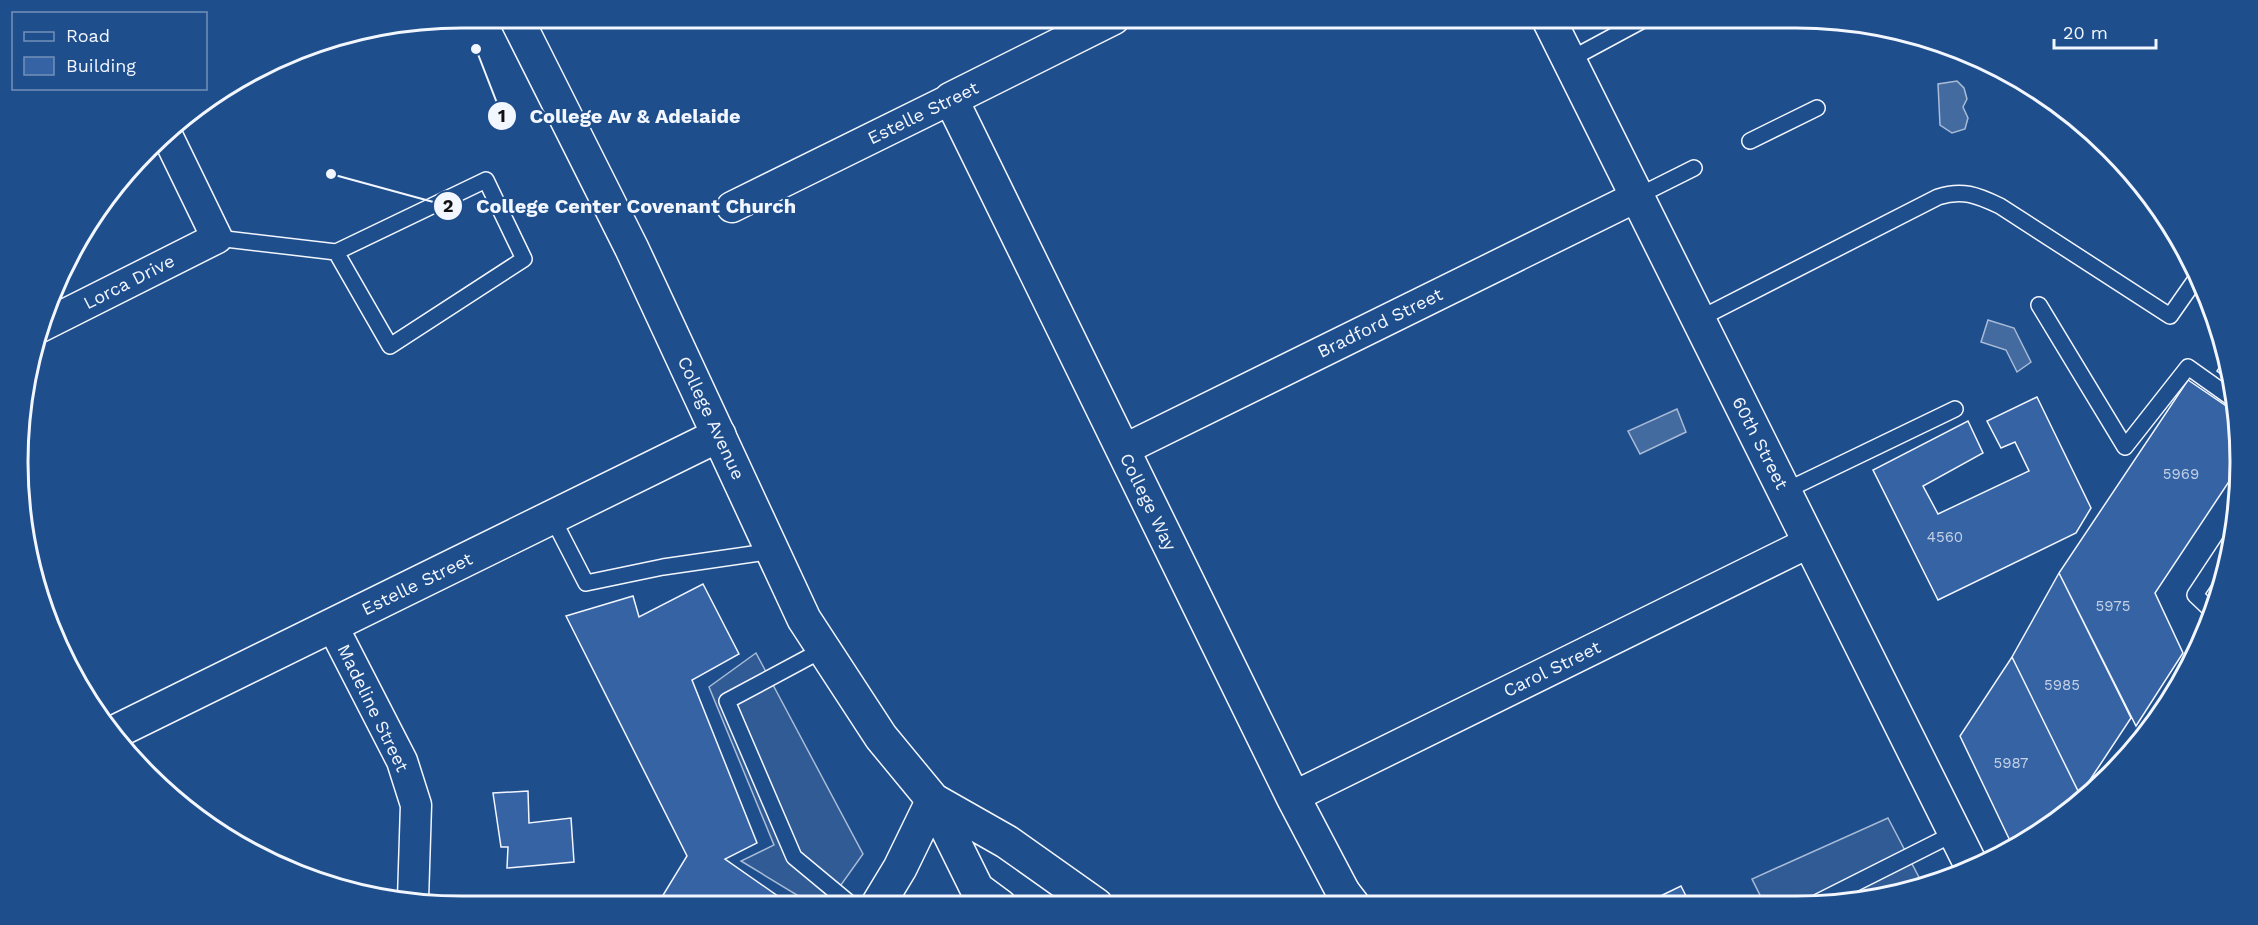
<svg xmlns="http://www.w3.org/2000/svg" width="2258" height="925" font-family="'Work Sans',sans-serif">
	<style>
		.built { fill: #305b95; stroke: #a8bbd7; stroke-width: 1.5 }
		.water { fill: #446ba0; stroke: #a8bbd7; stroke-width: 1.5 }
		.building { fill: #3563a3; stroke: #f2f6ff; stroke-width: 1.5 }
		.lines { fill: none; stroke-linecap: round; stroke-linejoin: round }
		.service-casing { stroke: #f2f6ff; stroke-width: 18 }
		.minor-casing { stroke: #f2f6ff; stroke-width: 33 }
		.tertiary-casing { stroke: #f2f6ff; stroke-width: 36 }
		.primary-casing { stroke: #f2f6ff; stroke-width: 36 }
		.service { stroke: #1f4e8c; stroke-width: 15 }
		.minor { stroke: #1f4e8c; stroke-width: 30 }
		.tertiary { stroke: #1f4e8c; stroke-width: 33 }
		.primary { stroke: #1f4e8c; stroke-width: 33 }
		.labels { text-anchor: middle; stroke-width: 4.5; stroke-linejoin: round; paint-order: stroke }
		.number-label { font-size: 15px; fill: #c3d1e8 }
		.street-label { font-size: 18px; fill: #f2f6ff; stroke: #1f4e8c }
		.rim { fill: none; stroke: #f2f6ff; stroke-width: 3 }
		.leader { fill: none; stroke: #f2f6ff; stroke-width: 2 }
		.callout-dot { fill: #f2f6ff; stroke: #1f4e8c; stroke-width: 2 }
		.mark-label { font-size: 18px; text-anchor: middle; font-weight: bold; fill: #111 }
		.callout-label { font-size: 20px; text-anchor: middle; font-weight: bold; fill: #f2f6ff; stroke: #1f4e8c; stroke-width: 4.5; stroke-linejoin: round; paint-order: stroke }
	</style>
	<rect width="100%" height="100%" fill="#1f4e8c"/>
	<path class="built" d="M756 653 863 854 826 906H815L741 861 774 845 709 687Z
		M1888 818 1922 883 1854 903H1764L1752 879Z"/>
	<path class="water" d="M1957 81 1964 88 1967 99 1963 107 1968 118 1965 129 1952 133 1940 125 1938 84Z
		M1988 320 2014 328 2031 362 2017 372 2006 350 1981 342Z
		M1677 409 1686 432 1640 454 1628 431Z"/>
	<path class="building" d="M2226 357 2230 381 2217 371Z
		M2188 380 2235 412 2239 433 2238 468 2155 593 2183 653 2136 726 2059 573Z
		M2037 397 2091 508 2076 533 1938 600 1873 470 1968 421 1983 453 1923 486 1938 514 2029 471 2015 442 2001 448 1987 421Z
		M2059 573 2131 718 2080 795 2012 657Z
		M703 584 739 654 692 680 757 843 725 859 792 906 657 905 687 856 566 616 633 596 639 617Z
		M2012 657 2080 795 2072 808 2013 847 1960 736Z
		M528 791 529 823 571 818 574 862 507 868 508 847H501L493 793Z
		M1681 886 1690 904H1644Z"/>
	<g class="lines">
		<g class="service-casing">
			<path id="service" d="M1569 60 1647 18
				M1750 141 1817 108
				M1638 196 1694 168
				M217 238 336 252 390 346 524 259 486 180 336 252
				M2039 305 2125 447 2188 367 2233 399
				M1699 319 1938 197C1962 189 1977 195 2000 206L2170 316 2198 276
				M1785 491 1955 409
				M552 517 586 583 663 567 773 551
				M2213 612 2195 595 2232 539
				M824 649 727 701 794 857 853 906
				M1816 903 1955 833"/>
		</g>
		<g class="minor-casing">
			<path id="minor" d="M732 207 951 99
				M40 327 217 238 166 133
				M1123 450 1638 196
				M332 625 402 761 416 805 413 899
				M1293 797 1810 542"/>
		</g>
		<g class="tertiary-casing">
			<path id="tertiary" d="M1113 18 951 99 1293 797 1343 892 1346 905
				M1548 18 1972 867
				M115 732 719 435
				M877 906 900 868 933 800"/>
		</g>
		<g class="primary-casing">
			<path id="primary" d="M516 18 632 249 804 619 881 737 933 800 977 889 1000 906
				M933 800 1007 842 1096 905
				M1343 892 1353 905"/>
		</g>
		<use href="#service" class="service"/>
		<use href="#minor" class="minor"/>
		<use href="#tertiary" class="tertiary"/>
		<use href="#primary" class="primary"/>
	</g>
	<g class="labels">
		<g class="number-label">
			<text x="2181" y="479">5969</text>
			<text x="1945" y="542">4560</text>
			<text x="2113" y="611">5975</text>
			<text x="2062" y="690">5985</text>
			<text x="2011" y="768">5987</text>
		</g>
		<g class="street-label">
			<text transform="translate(923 113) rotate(-26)" y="6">Estelle Street</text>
			<text transform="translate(129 282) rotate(-27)" y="6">Lorca Drive</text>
			<text transform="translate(1380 323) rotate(-26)" y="6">Bradford Street</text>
			<text transform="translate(711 418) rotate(65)" y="6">College Avenue</text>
			<text transform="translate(1760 443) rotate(63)" y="6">60th Street</text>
			<text transform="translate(1148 502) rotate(64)" y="6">College Way</text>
			<text transform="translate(417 584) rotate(-26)" y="6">Estelle Street</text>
			<text transform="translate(1552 669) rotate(-26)" y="6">Carol Street</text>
			<text transform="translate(373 708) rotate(64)" y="6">Madeline Street</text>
		</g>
	</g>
	<path d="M0 0H2258V925H0ZM462 28H1796A434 434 0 0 1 2230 462V462A434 434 0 0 1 1796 896H462A434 434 0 0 1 28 462V462A434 434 0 0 1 462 28Z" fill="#1f4e8c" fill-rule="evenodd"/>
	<path class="rim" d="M462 28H1796A434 434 0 0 1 2230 462V462A434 434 0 0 1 1796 896H462A434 434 0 0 1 28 462V462A434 434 0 0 1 462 28Z"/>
	<path class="leader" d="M476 49L502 116M331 174L448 206"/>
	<g class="callout-dot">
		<circle cx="476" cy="49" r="6"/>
		<circle cx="331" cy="174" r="6"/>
		<circle cx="502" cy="116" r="15"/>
		<circle cx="448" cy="206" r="15"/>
	</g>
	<g class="mark-label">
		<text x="502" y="122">1</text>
		<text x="448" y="212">2</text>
	</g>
	<g class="callout-label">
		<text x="635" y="123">College Av &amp; Adelaide</text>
		<text x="636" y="213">College Center Covenant Church</text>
	</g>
	<rect x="12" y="12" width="195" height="78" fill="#1f4e8c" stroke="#7391ba" stroke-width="1.5"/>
	<rect x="24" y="32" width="30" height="9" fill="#1f4e8c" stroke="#7391ba" stroke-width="1.5"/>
	<text x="66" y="42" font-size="18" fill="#f2f6ff">Road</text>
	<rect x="24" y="57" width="30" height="18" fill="#3563a3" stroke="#7391ba" stroke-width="1.5"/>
	<text x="66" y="72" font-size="18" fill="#f2f6ff">Building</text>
	<path d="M2054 39v9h102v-9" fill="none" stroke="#f2f6ff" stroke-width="3"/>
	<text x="2063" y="39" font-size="18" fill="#f2f6ff" stroke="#1f4e8c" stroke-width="4.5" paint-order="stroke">20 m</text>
</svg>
